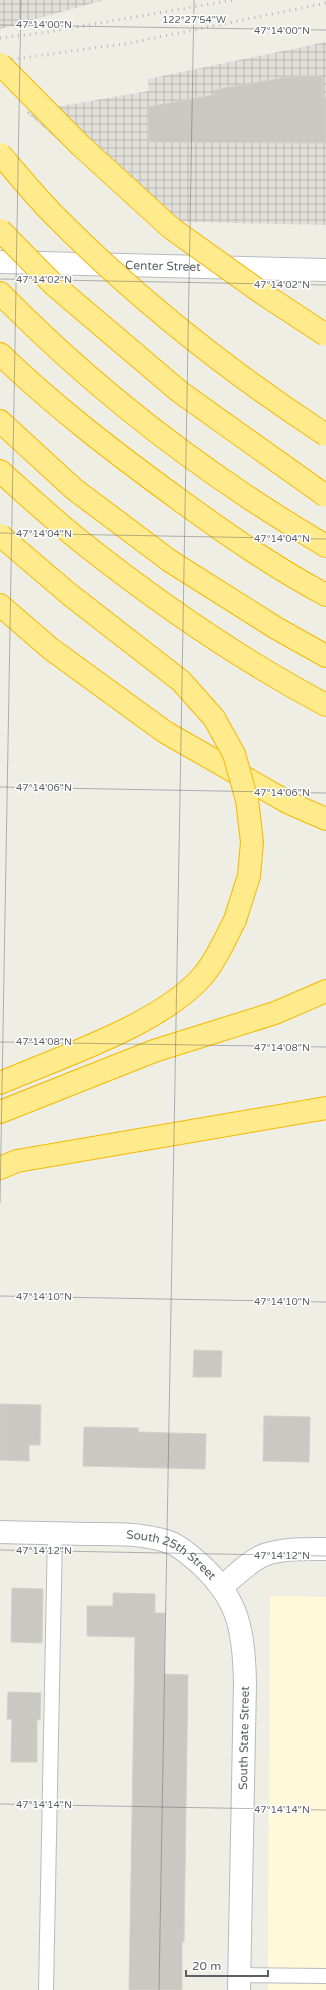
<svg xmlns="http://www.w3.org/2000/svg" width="326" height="1990" font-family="'Varela Round',sans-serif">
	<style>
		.commercial { fill: #fff9da }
		.industrial { fill: url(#industrial-grid) }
		.building { fill: #cac8c2; stroke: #d4d0c3 }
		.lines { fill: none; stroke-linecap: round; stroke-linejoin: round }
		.service-casing { stroke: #b7babf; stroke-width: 16 }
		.minor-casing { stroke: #b7babf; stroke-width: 24 }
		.tertiary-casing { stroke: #b7babf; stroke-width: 24 }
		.secondary-casing { stroke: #b8bbc1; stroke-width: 24 }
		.motorway-casing { stroke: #f4b900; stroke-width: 24 }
		.service { stroke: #fff; stroke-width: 14 }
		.minor { stroke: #fff; stroke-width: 22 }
		.tertiary { stroke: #fff; stroke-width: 22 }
		.secondary { stroke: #fff; stroke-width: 22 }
		.motorway { stroke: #ffea8c; stroke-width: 22 }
		.rail { stroke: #b6b7b7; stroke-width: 3; stroke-dasharray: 1 5; stroke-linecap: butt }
		.motorway-bridge-casing { stroke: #f4b900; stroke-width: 24; stroke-linecap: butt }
		.motorway-bridge { stroke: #ffea8c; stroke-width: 22 }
		.ticks { fill: none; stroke: #5c6066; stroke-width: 1; stroke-opacity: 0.45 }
		.labels { text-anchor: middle; stroke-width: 3; stroke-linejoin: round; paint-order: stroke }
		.street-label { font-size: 12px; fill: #5c6066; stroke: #fff }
		.ticks-label { font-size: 10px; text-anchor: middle; fill: #5c6066; stroke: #fff; stroke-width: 3; stroke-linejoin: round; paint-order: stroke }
	</style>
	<defs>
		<pattern id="industrial-grid" width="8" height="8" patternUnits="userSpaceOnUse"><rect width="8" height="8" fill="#e0dfd9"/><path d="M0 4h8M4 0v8" fill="none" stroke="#b9b8b4"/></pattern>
	</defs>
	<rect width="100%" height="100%" fill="#efeee5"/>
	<path class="commercial" d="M270 1596 326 1597V1990H268Z"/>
	<path class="industrial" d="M0 0H104L0 29Z
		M326 42V225L150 221 26 112 149 91 148 79Z"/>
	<path class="building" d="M293 76H322L323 98 326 97V143L149 142 148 107 214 95V90Z
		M194 1350 222 1351 221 1377H193Z
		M0 1404 41 1405 40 1445H29V1461L0 1460Z
		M264 1416 310 1417 309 1462 263 1461Z
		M84 1427 138 1428V1432L206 1434 205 1469 83 1466Z
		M12 1588 43 1589 42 1643 11 1642Z
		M113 1593 155 1594V1613H165L164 1674 188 1675 184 1942H182V1990H129L135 1637 87 1636V1606H113Z
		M8 1692 41 1693 40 1720H37V1762H11L12 1719H7Z"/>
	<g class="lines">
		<g class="service-casing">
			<path id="service" d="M239 1975 326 1976
				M46 1990 55 1533"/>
		</g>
		<g class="minor-casing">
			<path id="minor" d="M222 1587C235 1576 248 1562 264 1555 283 1548 307 1549 326 1549"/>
		</g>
		<g class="tertiary-casing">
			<g id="tertiary">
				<path id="s1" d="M0 1532C28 1533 57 1533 85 1534 114 1534 142 1533 169 1542 180 1546 191 1556 199 1563 239 1599 244 1631 245 1683L239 1990"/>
			</g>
		</g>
		<g class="secondary-casing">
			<g id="secondary">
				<path id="s2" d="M0 262 326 270"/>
			</g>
		</g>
		<g class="motorway-casing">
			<path id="motorway" d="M0 293C97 392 207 476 326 546
				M0 354C56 408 118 455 181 501 228 535 275 568 326 595
				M0 421 74 489 170 561 276 628 326 656
				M0 471C29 497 58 524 89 548 163 606 243 661 326 705
				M0 605 51 649 165 732 289 803 326 819
				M0 1083C60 1057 157 1026 201 978 216 961 225 939 235 920
				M0 1112 154 1051 275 1013 326 991
				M0 1168 17 1161 326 1108"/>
		</g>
		<use href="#service" class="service"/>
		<use href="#minor" class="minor"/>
		<use href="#tertiary" class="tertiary"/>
		<use href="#secondary" class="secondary"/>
		<use href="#motorway" class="motorway"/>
		<path class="rail" d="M0 38 48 32 233 0
			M0 61 130 43 326 3"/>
		<g class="motorway-bridge-casing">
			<path id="motorway-bridge" d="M0 64 81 146 171 228 262 293 326 335
				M0 154C20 177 39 201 61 222 141 302 231 373 326 435
				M0 230 54 285 180 392 326 496
				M0 535 69 594 181 681 214 718 234 754 247 800 252 842 249 876 235 920"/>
		</g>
		<use href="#motorway-bridge" class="motorway-bridge"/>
	</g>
	<path class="ticks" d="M0 25 326 30M0 279 326 285M0 533 326 539M0 787 326 793M0 1042 326 1047M0 1203 21 0M0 1296 326 1302M0 1550 326 1556M0 1804 326 1810M159 1990 194 0"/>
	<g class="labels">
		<g class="street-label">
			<text dy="4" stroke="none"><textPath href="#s2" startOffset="163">Center Street</textPath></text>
			<text dy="4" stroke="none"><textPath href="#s1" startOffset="177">South 25th Street</textPath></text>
			<text transform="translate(244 1738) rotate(-89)" y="4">South State Street</text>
		</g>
	</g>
	<g class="ticks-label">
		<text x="194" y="23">122°27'54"W</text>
		<text x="44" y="28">47°14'00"N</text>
		<text x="282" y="34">47°14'00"N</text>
		<text x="44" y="283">47°14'02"N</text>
		<text x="282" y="288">47°14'02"N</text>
		<text x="44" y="537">47°14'04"N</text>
		<text x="282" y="542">47°14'04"N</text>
		<text x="44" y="791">47°14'06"N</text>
		<text x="282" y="796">47°14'06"N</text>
		<text x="44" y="1045">47°14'08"N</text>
		<text x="282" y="1051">47°14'08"N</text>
		<text x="44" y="1300">47°14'10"N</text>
		<text x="282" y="1305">47°14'10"N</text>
		<text x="44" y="1554">47°14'12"N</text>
		<text x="282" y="1559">47°14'12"N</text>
		<text x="44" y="1808">47°14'14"N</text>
		<text x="282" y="1813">47°14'14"N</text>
	</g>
	<path d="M186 1970v6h82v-6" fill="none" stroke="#5c6066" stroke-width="2"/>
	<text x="192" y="1970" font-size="12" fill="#5c6066" stroke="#ffffff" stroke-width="3" paint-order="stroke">20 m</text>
</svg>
